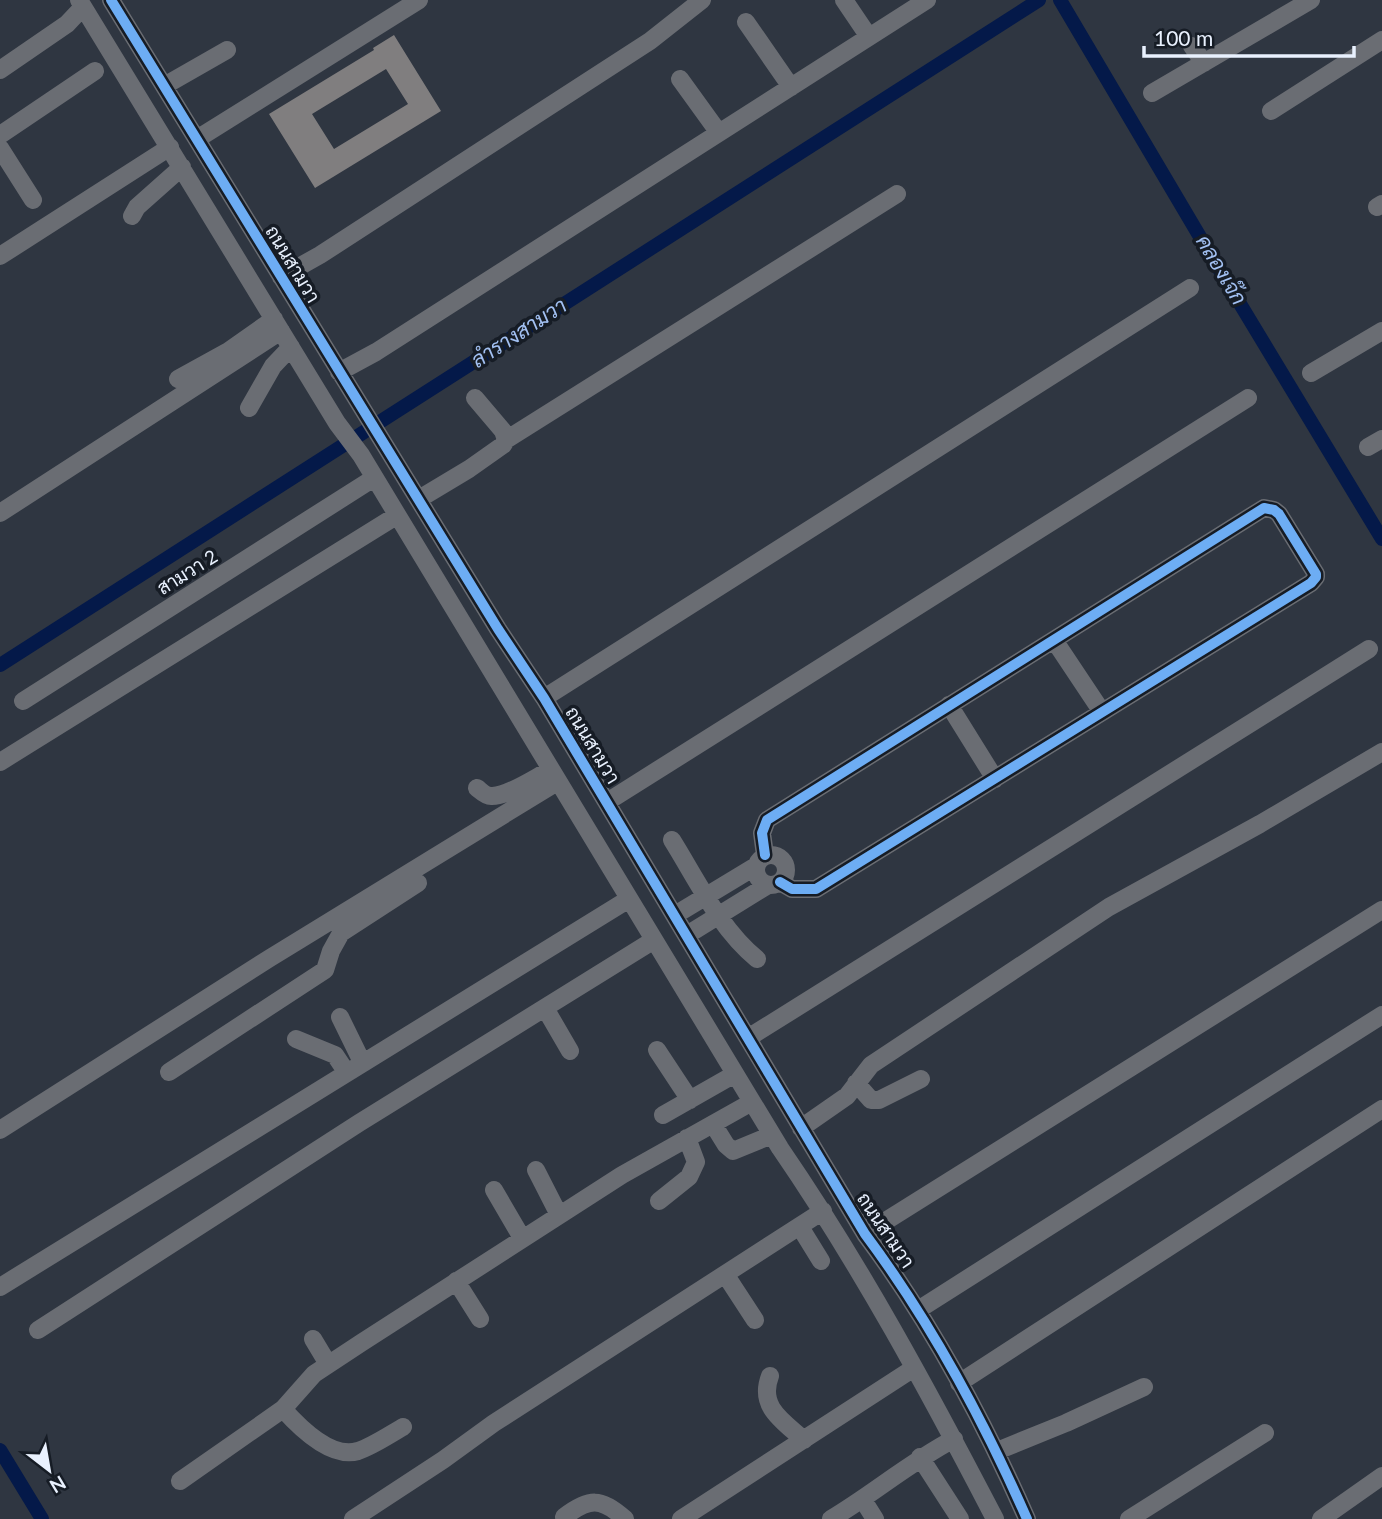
<svg xmlns="http://www.w3.org/2000/svg" width="1382" height="1519" font-family="Lato,Sarabun,sans-serif">
	<style>
		.lines { fill: none; stroke-linecap: round; stroke-linejoin: round }
		.canal { stroke: #041949; stroke-width: 14 }
		.building { fill: #807e7f; fill-rule: evenodd }
		.minor { stroke: #6a6d73; stroke-width: 18 }
		.cycleway-casing { stroke: #161c25; stroke-width: 15 }
		.cycleway { stroke: #6dadf4; stroke-width: 10 }
		.labels { text-anchor: middle; stroke-width: 7; stroke-linejoin: round; paint-order: stroke }
		.street-label { font-size: 19px; fill: #e9f1fe; stroke: #161c25 }
		.water-label { font-size: 21px; font-style: italic; fill: #a2c0f2; stroke: #161c25 }
	</style>
	<rect width="100%" height="100%" fill="#2f3641"/>
	<g class="lines">
		<path class="canal" d="M1060 0 1219 269 1382 539
			M0 665 1039 0
			M0 1450 42 1519"/>
	</g>
	<path class="building" d="M394 35 441 111 315 188 269 114 374 50 373 48ZM386 69 408 104 334 149 312 114Z"/>
	<g class="lines">
		<path class="minor" d="M79 0 337 423 361 455 780 1148C861 1266 929 1392 995 1519
			M111 0 498 629 544 698 865 1234C930 1321 983 1419 1027 1519
			M844 0 869 37
			M746 22 791 87
			M1192 46 1204 63
			M0 70 67 24 83 7
			M680 79 719 133
			M164 86 227 50
			M1152 93 1311 0
			M1271 111 1382 40
			M0 135 95 71
			M197 139 419 0
			M0 148 33 200
			M1377 207 1382 204
			M132 216 137 207 182 167
			M0 256 170 147
			M281 277 320 255 650 41 702 0
			M339 372 376 352 927 0
			M1311 373 1382 331
			M178 379 227 352 274 319
			M249 408 273 366 291 347
			M506 440 897 194
			M1368 447 1382 439
			M419 499 469 469 503 445 506 440 503 431 475 398
			M0 513 281 331
			M1054 640 1102 712
			M544 698 1190 288
			M23 701 374 478
			M949 705 995 779
			M0 762 396 516
			M477 788C481 791 485 796 491 796 507 797 536 777 550 770
			M607 802 1248 398
			M672 840C697 880 720 929 757 959
			M756 870a15 15 0 1 1 30 0a15 15 0 1 1-30 0Z
			M765 855 762 833 767 820 1264 508 1274 510 1279 514 1316 574V577L1311 583 816 889H792L780 882
			M675 915 756 866
			M687 935 768 885
			M545 1008 570 1051
			M340 1017 362 1062
			M748 1038 1369 649
			M296 1039 335 1055 347 1073
			M657 1050 690 1100
			M169 1072 325 970 331 951 341 933 418 883
			M856 1083 871 1100H879L921 1079
			M663 1115 735 1074
			M713 1124 726 1145 733 1151 772 1135
			M801 1128 847 1096 871 1065 1109 907 1260 824 1382 752
			M0 1130 270 958 557 782
			M536 1170 559 1215
			M494 1190 522 1238
			M659 1201 689 1177 696 1162 687 1138
			M800 1227 821 1261
			M865 1234 1382 910
			M725 1274 755 1320
			M456 1281 480 1319
			M0 1287 629 899
			M918 1310 1382 1015
			M38 1330 359 1123 654 940
			M313 1339 328 1364
			M770 1376C758 1407 783 1421 804 1440
			M959 1383 1382 1109
			M283 1409C300 1428 331 1459 358 1451 373 1446 389 1435 403 1427
			M997 1451 1066 1423 1144 1387
			M920 1457 960 1519
			M180 1481 283 1409 314 1374 361 1343 622 1175 752 1102
			M863 1500 875 1519
			M564 1517C589 1498 601 1497 625 1519
			M353 1519 443 1460 494 1423 823 1211
			M681 1519 914 1368
			M831 1519C873 1494 910 1462 954 1439
			M1129 1519 1265 1433
			M1321 1519 1382 1476"/>
		<g class="cycleway-casing">
			<path id="cycleway" d="M111 0 498 629 544 698 865 1234C930 1321 983 1419 1027 1519
				M765 855 762 833 767 820 1264 508 1274 510 1279 514 1316 574V577L1311 583 816 889H792L780 882"/>
		</g>
		<use href="#cycleway" class="cycleway"/>
	</g>
	<g class="labels">
		<g class="street-label">
			<text transform="translate(293 264) rotate(59)" y="7">ถนนสามวา</text>
			<text transform="translate(187 572) rotate(-32)" y="7">สามวา 2</text>
			<text transform="translate(593 745) rotate(59)" y="7">ถนนสามวา</text>
			<text transform="translate(886 1230) rotate(56)" y="7">ถนนสามวา</text>
		</g>
		<g class="water-label">
			<text transform="translate(1221 270) rotate(59)" y="7">คลองเจ๊ก</text>
			<text transform="translate(519 333) rotate(-33)" y="7">ลำรางสามวา</text>
		</g>
	</g>
	<g transform="translate(49 1470) rotate(149)" stroke="#161c25" stroke-width="5" paint-order="stroke">
	<path d="M0-5L12 26L0 18L-12 26Z" fill="#e9f1fe"/>
	<text y="-10" font-size="19" font-weight="bold" text-anchor="middle" fill="#e9f1fe">N</text>
	</g>
	<path d="M1144 46v10h210v-10" fill="none" stroke="#e9f1fe" stroke-width="3.5"/>
	<text x="1154" y="46" font-size="21" fill="#e9f1fe" stroke="#161c25" stroke-width="5" paint-order="stroke">100 m</text>
</svg>
